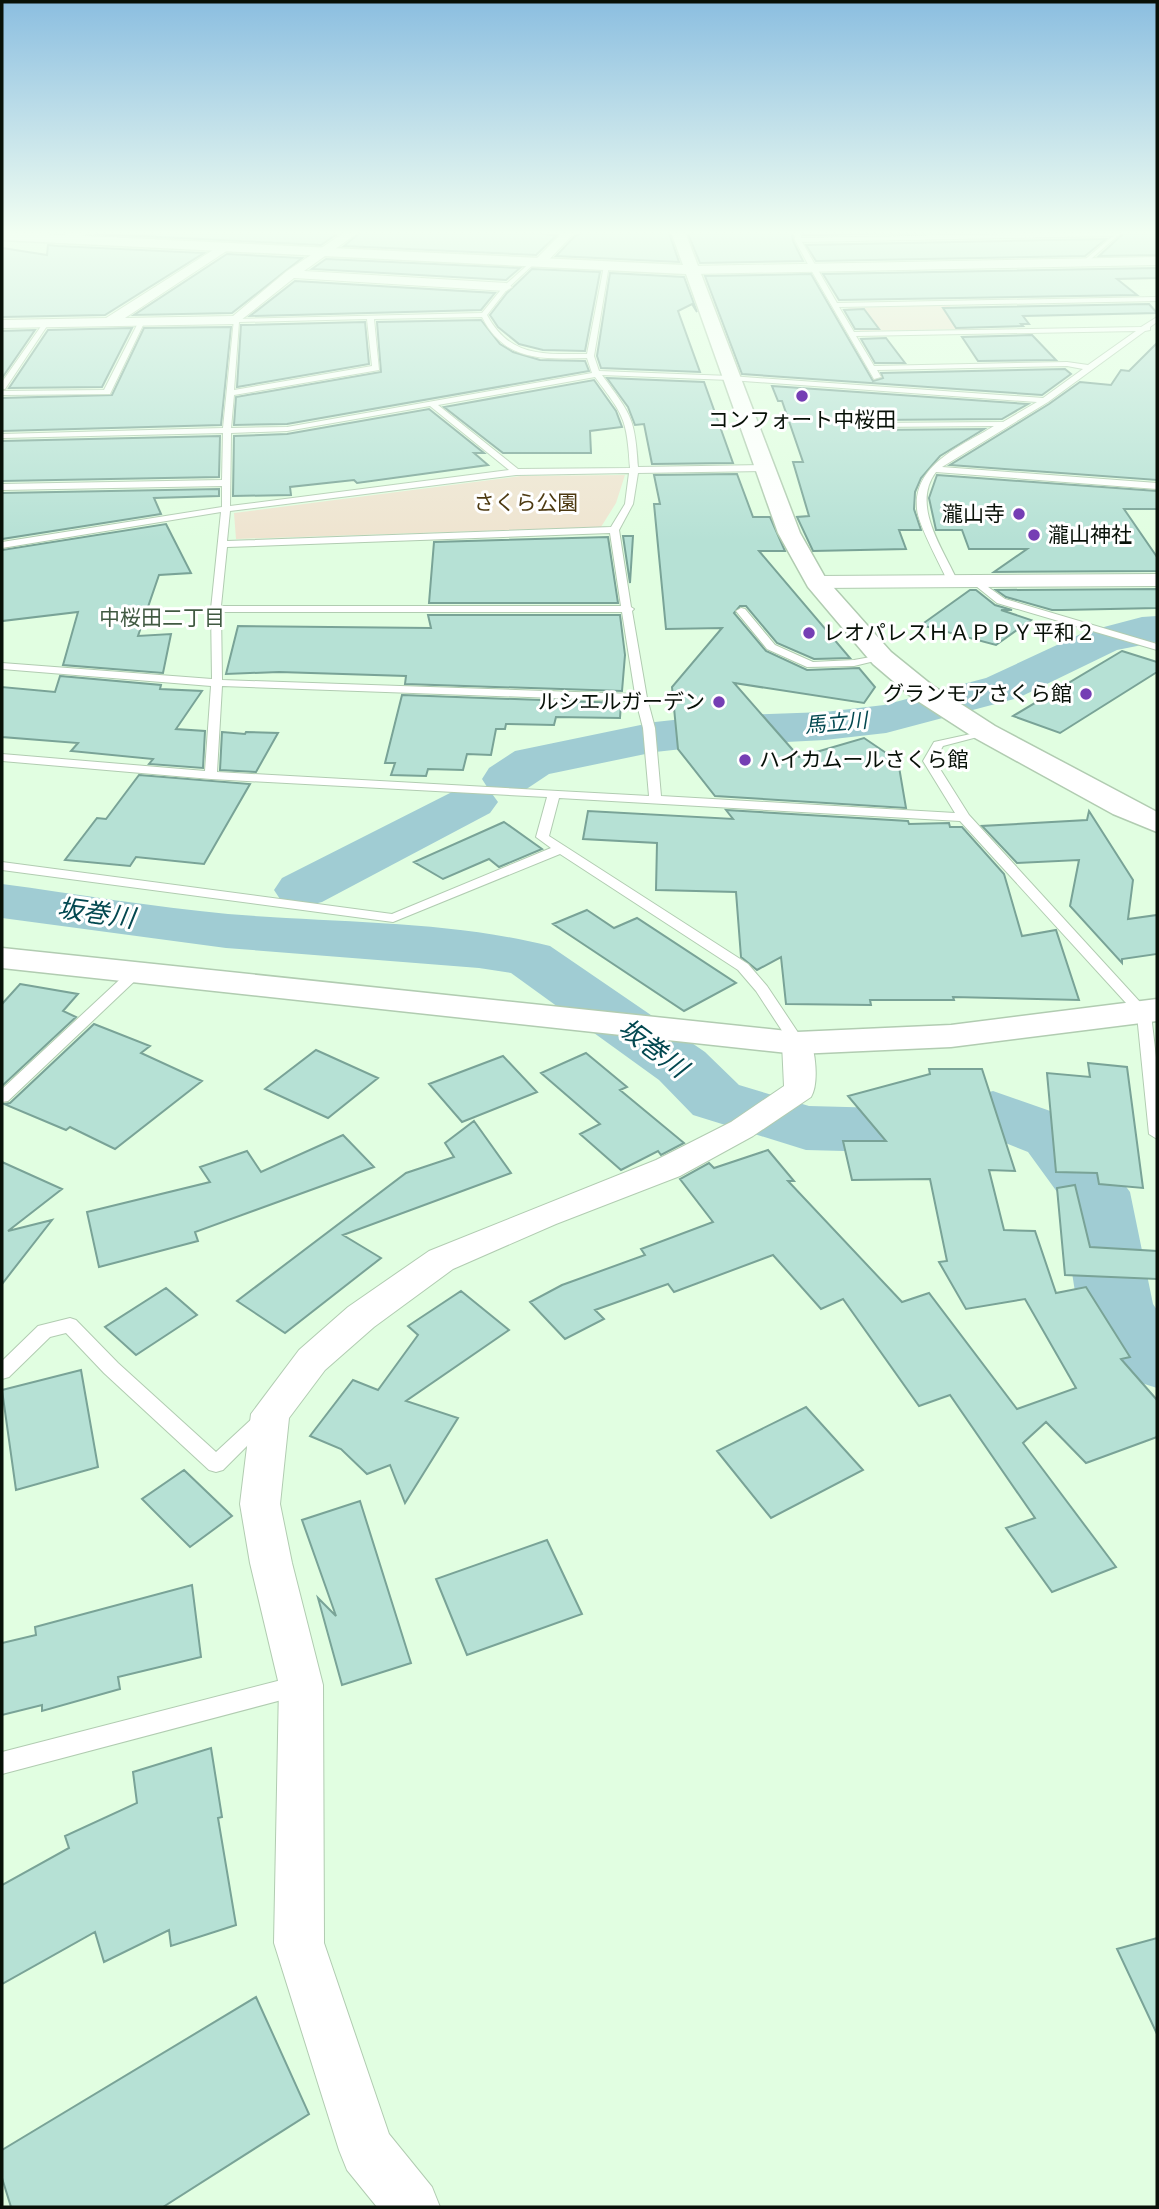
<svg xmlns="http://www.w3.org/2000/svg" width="1159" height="2209" font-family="Helvetica,'Noto Sans JP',sans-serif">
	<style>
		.green { fill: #efe4d0 }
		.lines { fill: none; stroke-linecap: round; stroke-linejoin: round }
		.river { fill: #a0ccd3; fill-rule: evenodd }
		.building { fill: #b6e1d5; stroke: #79a397; stroke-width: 2 }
		.lane-casing { stroke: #b1ccb1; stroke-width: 2 }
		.street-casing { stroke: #b1ccb1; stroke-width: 2 }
		.secondary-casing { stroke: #b1ccb1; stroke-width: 3 }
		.lane { fill: #fff; fill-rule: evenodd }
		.street { fill: #fff; fill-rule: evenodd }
		.secondary { fill: #fff; fill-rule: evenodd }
		.poi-dot { fill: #753eb4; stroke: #fff; stroke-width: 2.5 }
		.labels { text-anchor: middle; stroke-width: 6; stroke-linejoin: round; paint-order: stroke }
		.far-poi-label { font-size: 21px; fill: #081108; stroke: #fff; text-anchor: end }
		.far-park-label { font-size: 21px; fill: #4d3a12; stroke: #fff }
		.far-neighbourhood-label { font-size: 21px; fill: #415a42; stroke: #fff }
		.far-water-label { font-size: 21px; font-style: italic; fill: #034850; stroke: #fff }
		.water-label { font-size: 26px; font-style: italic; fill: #034850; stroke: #fff }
	</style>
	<rect width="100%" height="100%" fill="#e1fee1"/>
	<path class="green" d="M949 305 967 329 860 331 848 308Z
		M625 475 616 503 601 527 236 539 234 513 521 476Z"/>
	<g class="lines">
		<path class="river" d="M1157 616V642L1117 650 1018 698 886 733 825 740 710 746 655 752 549 774 525 790 507 794 489 790 482 779 489 768 515 751 655 722 710 716 825 712 884 705 986 678 1085 632 1142 617Z
			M472 786 490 791 498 802 490 813 322 902 302 907 282 902 274 890 282 878 454 791Z
			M2 884C77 894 153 907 228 914 335 923 446 920 550 946L705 1052 739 1085 809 1106 921 1109 993 1091 1076 1120 1130 1192 1153 1304 1157 1310V1388L1129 1379 1117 1372 1078 1311 1060 1196 1028 1152 988 1136 921 1153 806 1150 693 1115 659 1080 511 973 479 968 226 948 2 918Z"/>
	</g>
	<path class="building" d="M98 232H340L321 245 96 234Z
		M361 232H517L557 235 536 255 344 246Z
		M583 232 669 233 679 262 556 256 575 236Z
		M696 232H792L793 241 803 261 700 263 688 234Z
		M803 232H984L803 235Z
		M1125 232H1157V255L1099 256Z
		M1106 239 1085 256 816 261 806 245Z
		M48 245 58 246 204 253 105 315 2 317V248L47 255Z
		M227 254 302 258 232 313 134 315Z
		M326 259 520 268 506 280 312 269Z
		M1157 268V278L1117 279 1137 295 839 300 823 274Z
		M532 269 600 272 585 351 543 350 519 344 498 327 490 315 507 293Z
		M610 273 684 277 697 312 692 304 678 311 700 372 601 368 597 356Z
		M811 274 873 381 883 378 881 373 1065 369 1071 374 1042 395 742 374 705 276Z
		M295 281 495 293 481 310 250 316Z
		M1149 304 1157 313 1023 316 1029 324H1021L1023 326 956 328 943 308Z
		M864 309 879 329H855L844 310Z
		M481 320 500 344 513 352 540 360 585 361 589 371 287 424 234 425 236 397 381 372 377 322Z
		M365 322 369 364 237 387 241 325Z
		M231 327 221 425 2 431V398L112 395 144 328Z
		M132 328 102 387 9 388 48 330Z
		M35 330 2 378V331Z
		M1032 335 1056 360 978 361 962 337Z
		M886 338 905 363H875L861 339Z
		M1157 343V480L950 465 1049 404 1080 382 1111 385 1121 370 1129 371Z
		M607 378 704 382 733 463 652 464 644 424 635 425 628 407Z
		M594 380 616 411 622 427 590 431 591 453H503L444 407Z
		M772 386 1028 404 1002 419 872 420 867 423 866 426 872 430 984 429 940 456 921 478 915 492 914 509 921 530H899L906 549 813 551 797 517 809 516 793 462H803L782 401H778Z
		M429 409 484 453H474L488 465 357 483 354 480 290 487 291 495 233 496 234 436 287 434Z
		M220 436 219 477 2 481V441Z
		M737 474 753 517H770L785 551H759L850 658 814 659 777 643 746 606H740L734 613 766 651 807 670 859 668 875 687 864 703 734 683 799 757 864 738 898 761 906 808 715 796 678 749 672 687 722 628 666 629 654 504H660L654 475Z
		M937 475 1157 491V509H1124L1157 557V571L994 572 1027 549H969L962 530H936L929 498Z
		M219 489V496L154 498 161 514 2 539V493Z
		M166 524 191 573 159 575 138 636 171 634 163 673 63 665 78 612 2 621V550Z
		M623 536H633L630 583Z
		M608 537 618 603H429L434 542Z
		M1157 589V608L1062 610H1052L1006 597 996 590Z
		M970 590H976L995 605 1012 610H1001L1031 620 996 645 921 625Z
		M428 615H620L625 655 622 691 405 684 406 676 279 672 226 674 238 626 431 628Z
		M1122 651 1157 662V672L1060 733 1013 716Z
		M60 676 161 685 160 689 202 691 176 729 205 731 203 768 149 764 153 759 71 751 78 743 2 737V687L55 692Z
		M402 695 621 703 620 718 556 717 554 725 506 724 505 729H496L491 755 467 754 463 770 428 769 426 776 391 775 395 763H385Z
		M222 732 245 734 246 732 278 733 256 772 220 770Z
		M139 775 250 784 204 864 136 857 130 866 65 860 97 818 106 819Z
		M726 810 908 821 909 824 949 823 950 827H962L1004 874 1022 936 1056 930 1079 1000 953 997 954 1000H870L871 1005 786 1004 781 957 757 970 741 957 736 892 656 890 657 843 583 839 588 811 733 819Z
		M1089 811 1133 880 1128 919 1157 915V954L1122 959V963L1070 906 1079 860 1017 863 982 826 1087 820Z
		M504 822 542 849 499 867 489 859 443 879 414 862Z
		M587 910 614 928 637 918 736 983 684 1011 553 924Z
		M20 984 78 994 63 1011 76 1017 2 1086V1004Z
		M94 1024 150 1046 141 1053 202 1081 115 1149 70 1127 66 1130 4 1104 10 1103Z
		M316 1050 378 1078 328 1118 265 1089Z
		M586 1053 627 1087 620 1090 684 1143 661 1155 658 1151 621 1170 580 1134 600 1124 541 1073Z
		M503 1056 537 1092 462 1122 429 1084Z
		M1088 1063 1127 1067 1143 1188 1099 1184 1097 1173 1056 1172 1047 1073 1090 1077Z
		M929 1069H982L1015 1171 989 1170 1004 1230 1035 1231 1056 1293 1086 1287 1130 1357 1121 1359 1157 1400V1437L1086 1463 1046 1422 1023 1443 1116 1567 1052 1592 1006 1528 1035 1518 950 1395 919 1406 843 1299 821 1309 773 1255 674 1292 668 1284 595 1310 604 1319 565 1339 530 1302 562 1285 645 1255 641 1249 713 1222 680 1179 709 1163 714 1168 768 1150 794 1181H788L902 1302 929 1293 1017 1409 1076 1388 1025 1299 966 1309 939 1262 947 1261 930 1179 852 1180 843 1141H886L848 1096 930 1074Z
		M474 1121 511 1173 343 1235 381 1258 285 1333 237 1301 406 1173 454 1157 445 1143Z
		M343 1135 374 1167 195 1232 198 1241 99 1267 87 1212 210 1182 200 1167 247 1151 261 1172Z
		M2 1162 62 1189 8 1231 52 1220 2 1284Z
		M1075 1185 1090 1247 1157 1251V1279L1065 1275 1057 1188Z
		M166 1288 197 1315 136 1355 105 1327Z
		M461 1291 509 1330 406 1401 458 1418 405 1503 390 1465 367 1474 341 1449 310 1436 353 1380 378 1390 418 1335 408 1326Z
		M81 1370 98 1467 16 1490 2 1390Z
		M806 1407 863 1470 771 1518 717 1451Z
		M184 1470 232 1516 190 1547 142 1499Z
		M360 1501 411 1663 342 1685 318 1598 336 1616 302 1520Z
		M547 1540 582 1614 467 1655 436 1579Z
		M192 1585 201 1657 118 1677 120 1689 42 1711V1705L2 1715V1643L36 1635 35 1627Z
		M211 1748 222 1817 218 1818 236 1925 171 1946 169 1930 104 1962 95 1932 2 1984V1885L69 1848 65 1836 137 1803 133 1772Z
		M1157 1938V2034L1117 1949Z
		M256 1997 309 2114 163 2207H11L2 2178V2150Z"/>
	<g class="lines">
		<g class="lane-casing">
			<path id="lane" d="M794 232H800L801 238 1122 232 1084 265 1082 262 1113 236 802 242 837 303 1157 297V301L839 307 854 332 1141 327 1157 317V322L1150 327V330L1145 331 1048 402 942 467 1157 483V489L936 472C911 505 942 547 957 580L952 583 947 580C940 564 918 525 917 509 913 464 962 446 994 426L872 427 868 425 872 423 1003 422 1037 402 730 380 602 375C631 415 635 417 638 467L765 465 769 468 765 471 638 473 633 504 619 530 631 607 634 609 632 611 647 698 655 728 661 796 955 813 923 761 934 742 989 730V734L943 746 935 761 969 815 1151 1014 1157 1066V1139L1149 1134 1137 1015 960 821 559 798 549 836 748 964 767 986 805 1043 797 1048 792 1046 756 991 738 970 560 854 393 922 2 870V862L392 914 551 848 536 837 547 797 211 779 2 761V754L205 771 211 686 2 669V663L212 679 211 609 221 512 2 548V542L222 507V486L2 490V484L222 480 223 433 2 438V434L223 428 234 319 482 313 504 286 533 260 535 263 508 288 487 315C510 358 544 354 587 354L604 266 609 265 594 356 599 371 730 376 1043 398 1083 369 1067 366 877 370 881 377 874 379 810 268 795 240ZM482 317C505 362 542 359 587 358L592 373 287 427 231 428 234 395 379 370 374 319ZM367 319 372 366 234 390 239 322ZM1136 331 1088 365 1067 362 874 366 856 336ZM595 377C624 416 627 418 630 468L518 469 438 405ZM430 406 509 470 230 506 231 433 287 431ZM629 473 625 504 611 527 227 541 230 511 516 475ZM610 533 621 606H221L227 547ZM221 612H622L635 694 222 680ZM222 686 636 701 643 728 649 796 217 772Z
				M142 319 145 321 110 394 2 395V391L104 390 139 321Z
				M44 322 49 323 5 389H2V382Z
				M974 577 1005 599 1157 644V650L997 603 971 582V578Z
				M741 608 745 609 775 645 813 662 854 660 882 655 887 658 854 666 807 667 767 649 736 611Z
				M135 969 142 973 140 976 8 1101 2 1102V1089L130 970Z
				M70 1318 76 1320 118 1363 216 1452 256 1415 263 1412 270 1415 273 1420 223 1470 216 1472 209 1470 104 1373 66 1333 50 1337 9 1377 2 1379V1361L38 1326Z
				M297 1676 305 1679 308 1686 305 1693 297 1696 2 1774V1752Z"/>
		</g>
		<g class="street-casing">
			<path id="street" d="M73 232H95L57 243 51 239Z
				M345 232H359L304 271 506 283 512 287 506 291 294 278 236 324 2 328V320L106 318 224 243 230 247 228 250 125 318 233 316 287 271Z
				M563 232H575L544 265H536V259Z
				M1157 257V265L693 274 687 270 693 266Z
				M1157 574V586L816 588 806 582 816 576Z
				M797 1034 808 1036C816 1049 819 1084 811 1097L753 1136 680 1176 556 1224 453 1269 374 1327 325 1370 289 1418 280 1504 292 1563 323 1685 324 1943 389 2134 432 2187 440 2207H377L347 2170 339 2150 274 1943 279 1685 250 1563 240 1504 251 1414 299 1350 348 1307 429 1251 656 1160 731 1122 784 1086 782 1043 786 1036Z"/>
		</g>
		<g class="secondary-casing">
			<path id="secondary" d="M2 232 683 265 671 232H685L800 533 826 579 891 652 933 686 995 726 1157 812V832L1113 814 975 738 913 698 873 664 808 587 778 533 686 274 2 240Z
				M2 948 797 1032 951 1025 1157 999V1021L951 1047 797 1054 2 968Z"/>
		</g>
		<use href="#lane" class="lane"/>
		<use href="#street" class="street"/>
		<use href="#secondary" class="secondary"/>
	</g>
	<linearGradient id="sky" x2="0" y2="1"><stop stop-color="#8bbee0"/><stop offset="0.43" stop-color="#f2fff2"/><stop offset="1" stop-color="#f2fff2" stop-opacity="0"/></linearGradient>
	<rect width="1159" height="541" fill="url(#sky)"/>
	<g class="poi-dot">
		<circle cx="802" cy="396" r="7"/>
		<circle cx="1019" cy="514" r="7"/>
		<circle cx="1034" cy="535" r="7"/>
		<circle cx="809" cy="633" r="7"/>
		<circle cx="1086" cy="694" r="7"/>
		<circle cx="719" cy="702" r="7"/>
		<circle cx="745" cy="760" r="7"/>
	</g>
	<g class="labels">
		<g class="far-poi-label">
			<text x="802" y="427" text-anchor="middle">コンフォート中桜田</text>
			<text x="1005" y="521">瀧山寺</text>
			<text x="1048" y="542" text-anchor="start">瀧山神社</text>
			<text x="823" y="640" text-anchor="start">レオパレスＨＡＰＰＹ平和２</text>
			<text x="1072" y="701">グランモアさくら館</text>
			<text x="705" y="709">ルシエルガーデン</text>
			<text x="759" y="767" text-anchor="start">ハイカムールさくら館</text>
		</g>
		<g class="far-park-label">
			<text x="526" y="510">さくら公園</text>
		</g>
		<g class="far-neighbourhood-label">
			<text x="162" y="625">中桜田二丁目</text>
		</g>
		<g class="far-water-label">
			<text transform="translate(836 723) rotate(-5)" y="7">馬立川</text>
		</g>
		<g class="water-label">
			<text transform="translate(96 913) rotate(8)" y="9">坂巻川</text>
			<text transform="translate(653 1048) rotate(37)" y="9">坂巻川</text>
		</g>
	</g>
	<rect width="1159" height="2209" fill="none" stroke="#081108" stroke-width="7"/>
</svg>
